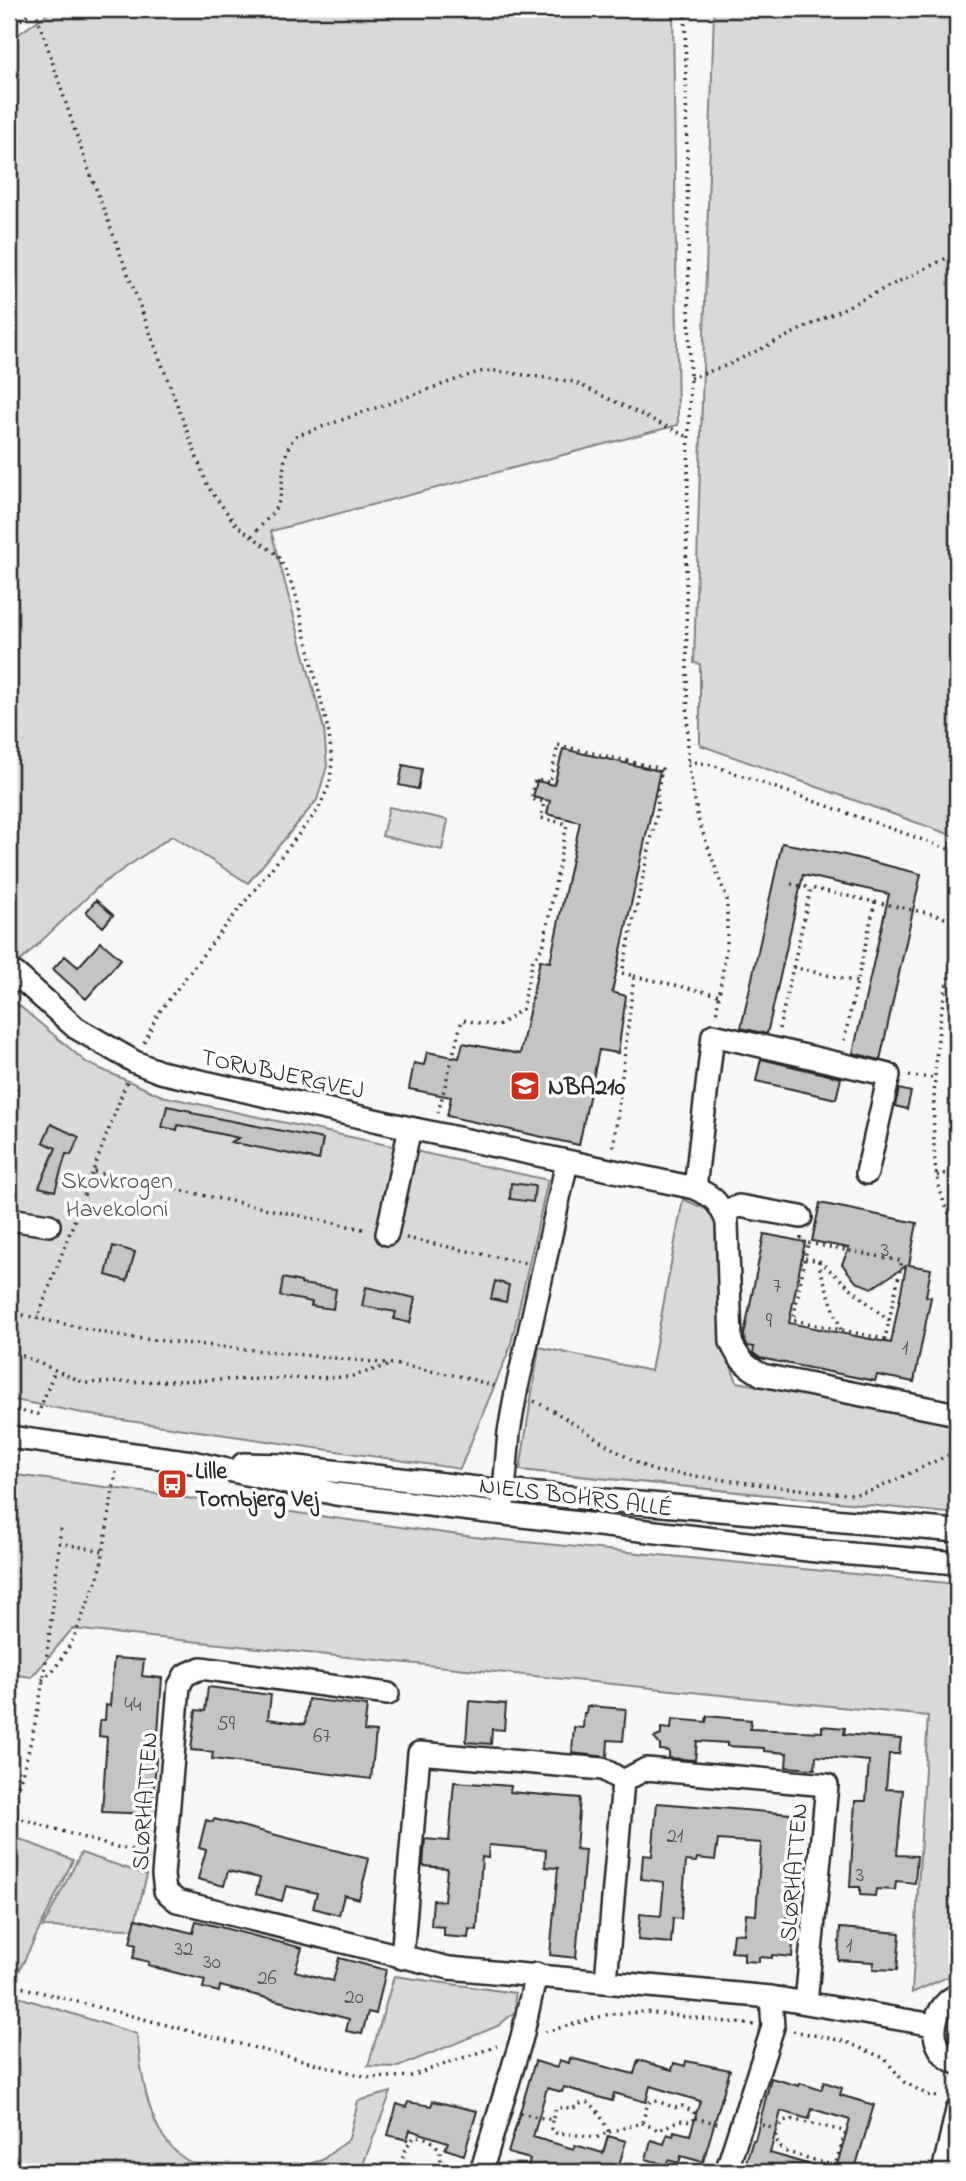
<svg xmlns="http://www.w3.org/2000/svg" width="966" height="2181" font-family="'Indie Flower',sans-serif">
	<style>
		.green { fill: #d9d9d9; stroke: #828282; stroke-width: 2 }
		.building { fill: #c4c4c4; stroke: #2b2b2b; stroke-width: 2 }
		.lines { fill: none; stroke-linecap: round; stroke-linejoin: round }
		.minor-casing { stroke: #2b2b2b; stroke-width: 26 }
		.path { stroke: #2b2b2b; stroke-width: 3.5; stroke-dasharray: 2 5; stroke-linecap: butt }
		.minor { stroke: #fff; stroke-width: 21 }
		.labels { text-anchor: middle; stroke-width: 7; stroke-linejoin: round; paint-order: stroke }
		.number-label { font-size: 21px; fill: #515151 }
		.street-label { font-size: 24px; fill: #2b2b2b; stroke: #fff }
		.poi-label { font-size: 24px; font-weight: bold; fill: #2b2b2b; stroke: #fff; text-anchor: start }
		.park-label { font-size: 24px; fill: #565656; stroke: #fff }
	</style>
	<rect width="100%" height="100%" fill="#f7f7f7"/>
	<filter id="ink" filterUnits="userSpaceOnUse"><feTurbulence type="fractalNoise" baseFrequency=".0143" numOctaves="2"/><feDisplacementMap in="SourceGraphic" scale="14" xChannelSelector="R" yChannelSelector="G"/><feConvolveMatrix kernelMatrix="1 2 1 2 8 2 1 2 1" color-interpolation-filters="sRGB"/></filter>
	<g filter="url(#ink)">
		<path class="green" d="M54 9H673L678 425 271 531 324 729 327 766 317 800 248 883 172 836 100 885 9 972V41Z
			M714 9H957V837L700 745V664L694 663Z
			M389 807 448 820 442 850 382 836Z
			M9 997 87 1063 162 1096 548 1180 510 1348 460 1469 108 1418 9 1399Z
			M683 1199 717 1214 726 1353 737 1382 957 1423V1514L520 1470 539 1347 651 1371Z
			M9 1474 474 1537 957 1584 956 1973 912 1993 928 1716 72 1629 32 1677 9 1674Z
			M17 1838 73 1860 19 1971 9 1968V1854Z
			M81 1853 147 1875 133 1929 43 1927Z
			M394 1976 515 1993 516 2011 498 2026 398 2067 368 2066Z
			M9 1994 137 2034C142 2079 148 2143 194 2164 206 2169 229 2170 243 2172H56L37 2164 33 2172H9Z
			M391 2092 360 2172H275L289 2170 322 2160 349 2139 358 2101Z"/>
		<path class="building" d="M563 749 660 771 612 992 626 996 618 1053 599 1050 579 1145 447 1116 451 1097 409 1089 414 1063 424 1065 427 1052 459 1058 463 1043 520 1054 540 960 550 962 580 822 547 814 550 801 533 797 537 781 554 785Z
			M403 765 422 769 418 789 399 785Z
			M782 843 845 855 921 874 880 1060 853 1053 889 894 803 875 767 1034 741 1028Z
			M96 900 113 915 103 927 86 912Z
			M101 942 121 959 86 999 53 969 65 956 78 967Z
			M761 1059 841 1078 836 1099 756 1081Z
			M899 1089 911 1092 907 1109 895 1106Z
			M167 1106 191 1111V1113L323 1139 319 1160 231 1142 239 1138 178 1125 177 1130 162 1127Z
			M51 1124 79 1137 71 1155 66 1154 55 1191 39 1187 56 1148 43 1142Z
			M511 1183 535 1186 533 1202 510 1199Z
			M820 1203 917 1223 909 1265 931 1269 926 1296 931 1297 914 1382 877 1375 875 1381 760 1358 753 1353 754 1347 748 1346 745 1342 744 1335 764 1234 805 1242 789 1323 891 1343 906 1266 872 1288 856 1282 842 1264 849 1248 812 1241Z
			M113 1246 135 1252 127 1281 106 1275Z
			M283 1278 301 1282V1284L336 1289 333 1309 311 1306 312 1302 280 1296Z
			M495 1281 509 1285 506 1302 491 1299Z
			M366 1287 415 1298 410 1323 394 1319 396 1312 362 1306Z
			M114 1658 144 1660 142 1676 162 1678 152 1814 102 1812 107 1737 99 1736 100 1720H105L106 1705 110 1706Z
			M208 1687 271 1695 268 1719 305 1724 308 1699 367 1706 364 1731 376 1732 371 1779 212 1759 213 1752 191 1750 196 1710 205 1711Z
			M469 1701 506 1704 504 1730 492 1729 491 1744 466 1742Z
			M587 1706 626 1709 623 1741 608 1740 607 1757 572 1753 574 1727 583 1728 584 1713H586Z
			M707 1716 751 1720 750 1729 822 1732V1726L845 1728 844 1734 901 1739 899 1754H889L886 1789 903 1790 897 1855 917 1856 915 1883 896 1881 895 1890 876 1889 875 1896 860 1895V1887H850L855 1801H866L869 1761 816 1756 815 1769 786 1767 787 1753 764 1751V1748L727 1746V1743L697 1741 695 1760 669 1758V1751L660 1750V1745L654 1738 661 1735V1728L671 1729 672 1719 706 1722Z
			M454 1782 511 1786 510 1792 580 1798 576 1849 585 1850 576 1958 550 1955 558 1868 545 1867 546 1850 489 1845 488 1858 482 1857 477 1930 469 1929 468 1938 444 1936V1927L431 1926 433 1900 444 1901 447 1868 423 1866 425 1839 449 1841Z
			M657 1803 792 1814 785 1941 793 1942 792 1957 772 1955V1958L759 1957V1962L744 1961V1953L731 1952 733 1933 744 1934 746 1914 756 1915 761 1843 718 1840 715 1860 697 1858 696 1862 686 1861 681 1919 673 1918 671 1943 638 1940 640 1914 661 1916 664 1882 641 1879 643 1855 652 1856Z
			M214 1819 369 1859 359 1899 344 1895 339 1915 313 1908 317 1893 286 1886 282 1901 256 1894 260 1878 228 1871 224 1886 198 1879 206 1850 199 1848 206 1820 213 1822Z
			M136 1919 193 1933 196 1921 302 1948 295 1971 333 1981 339 1958 386 1970 376 2014 368 2012 362 2034 346 2031 349 2019 220 1986 219 1992 203 1988 205 1980 161 1969 148 1965 149 1962 133 1958 136 1945 130 1943Z
			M840 1928 900 1933 897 1970 873 1969 874 1962 838 1960Z
			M570 2058 634 2074 638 2060 672 2070 674 2063 685 2066 686 2061 730 2070 703 2162 681 2156 679 2163 668 2160 666 2165 646 2159 651 2140 664 2144 667 2134 673 2136 674 2131 690 2135 700 2101 650 2086 646 2102 614 2093 612 2101 564 2087 562 2092 547 2088 533 2137 574 2149 575 2145 603 2153 608 2136 626 2141 617 2172H537V2169L528 2166 530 2159 508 2153 535 2061 557 2068 559 2060 569 2063Z
			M771 2078 799 2086 800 2083 821 2090 824 2082 842 2088 840 2095 874 2105 854 2172H835L850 2120 812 2109 809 2119 781 2111 770 2153 821 2168 820 2172H743L753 2140H755Z
			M433 2101 477 2111 464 2155 445 2149 448 2142 410 2130 407 2140 388 2135 397 2104 406 2107 408 2102 431 2106Z"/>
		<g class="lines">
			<g class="minor-casing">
				<path id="minor" d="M9 984 16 974 76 1028 135 1062 160 1072 410 1128 695 1188C714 1197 719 1202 727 1222L731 1342C738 1359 746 1366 762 1375L957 1414
					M695 1188 713 1035 889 1075 867 1173
					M723 1212 739 1206 801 1217
					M9 1219 49 1225
					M387 1234 410 1128
					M9 1437 192 1462 336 1494 816 1551 957 1563
					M243 1464 281 1465 503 1491 957 1531
					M503 1503 509 1432 516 1392 567 1162
					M388 1694 201 1668 185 1675 179 1686 163 1875 165 1891 177 1901 449 1968 771 1997 934 2025
					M623 1781 646 1769 827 1785 806 2003
					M402 1958 419 1753 603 1769 623 1781 606 1981
					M957 1995C929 2008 926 2051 957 2063
					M481 2172 522 2037 536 1974
					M726 2172 773 2027 771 1997
					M943 2172 957 2110"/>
			</g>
			<path class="path" d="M35 9 81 149 208 487 237 526 278 555 295 591 329 734 332 760 330 783 318 810 205 952 158 1014 143 1045
				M685 9 690 378 686 575 688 761 698 819 727 900V943L716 1015
				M9 28 36 9
				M690 378 728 365 957 253
				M252 536C260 526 275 513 279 501 285 480 280 452 296 436L478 372 496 371 574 382 688 437
				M688 761 712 765 957 852
				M791 884 811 888
				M875 902 937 915 957 923
				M957 958C935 989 930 1131 936 1171 939 1190 945 1211 957 1226
				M793 967 857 982
				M634 976 719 995
				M779 1029 811 888 875 902 843 1045
				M909 1076 935 1078
				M9 1085 20 1091
				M438 1113 462 1020 498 1026 522 1009 533 959 543 947 567 824 541 818 544 802 531 799 535 780 550 782 558 745 662 769 657 793 658 808 622 973 634 976 613 1151
				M94 1172 367 1230
				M937 1176 957 1170
				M801 1237V1241L808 1243 793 1320 885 1339 902 1261 808 1243
				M406 1238 525 1263
				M805 1258 819 1261 889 1321
				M819 1261V1266L841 1330
				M9 1312 124 1337 394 1364 464 1377 498 1387
				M37 1320 127 1081
				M9 1350 85 1383 350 1377 390 1365
				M534 1401C576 1421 611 1452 654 1471L830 1493 856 1494 874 1490 957 1451
				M9 1409 38 1414 55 1370
				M59 1543 103 1551
				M42 1680 54 1670 73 1640 100 1572 116 1472
				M9 1775 22 1778
				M9 1812C44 1722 51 1622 61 1526
				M9 1815 111 1846 147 1852
				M9 1984 371 2078 411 2076 497 2046
				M793 2031 844 2041 884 2058 904 2082 928 2095 941 2098
				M545 2032 610 2014 645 2012 754 2025
				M520 2113 552 2120 556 2108C563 2107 567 2108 573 2108 577 2107 580 2103 584 2103 596 2101 604 2124 609 2132L598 2137 556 2133 551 2129 552 2120
				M695 2118 720 2124
				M762 2125 777 2130 784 2121 790 2119 844 2131 845 2134 835 2166 787 2152 781 2148 775 2138 777 2130
				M609 2132 642 2123 648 2103 653 2100 677 2108 682 2106 694 2112 695 2118 692 2122 680 2120 659 2130 642 2123
				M442 2165 462 2169
				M402 2172C401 2158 405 2145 416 2136 436 2138 448 2154 436 2172"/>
			<use href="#minor" class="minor"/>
		</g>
	</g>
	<defs>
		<g id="school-square" transform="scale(1.575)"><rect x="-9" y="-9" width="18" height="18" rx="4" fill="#c8321e" stroke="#fff"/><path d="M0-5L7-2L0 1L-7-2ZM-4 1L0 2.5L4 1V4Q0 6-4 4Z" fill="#fff"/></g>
		<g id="bus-square" transform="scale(1.575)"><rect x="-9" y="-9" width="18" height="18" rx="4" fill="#c8321e" stroke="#fff"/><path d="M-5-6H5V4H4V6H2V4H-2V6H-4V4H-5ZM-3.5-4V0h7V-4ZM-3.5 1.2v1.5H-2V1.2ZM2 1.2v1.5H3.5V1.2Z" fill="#fff"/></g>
	</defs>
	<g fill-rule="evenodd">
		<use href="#school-square" x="525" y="1086"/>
		<use href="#bus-square" x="172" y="1484"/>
	</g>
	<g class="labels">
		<g class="number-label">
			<text x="885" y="1256">3</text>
			<text x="777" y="1292">7</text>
			<text x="769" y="1327">9</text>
			<text x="905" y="1354">1</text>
			<text x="133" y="1711">44</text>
			<text x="226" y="1730">59</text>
			<text x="322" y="1742">67</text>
			<text x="675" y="1842">21</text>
			<text x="860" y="1881">3</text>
			<text x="849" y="1952">1</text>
			<text x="184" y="1955">32</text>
			<text x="212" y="1968">30</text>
			<text x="267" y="1984">26</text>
			<text x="354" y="2003">20</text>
		</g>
		<g class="street-label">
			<text transform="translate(283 1073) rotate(12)" y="8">TORNBJERGVEJ</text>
			<text transform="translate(576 1496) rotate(7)" y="8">NIELS BOHRS ALLÉ</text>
			<text transform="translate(144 1801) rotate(-86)" y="8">SLØRHATTEN</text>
			<text transform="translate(793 1872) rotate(-85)" y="8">SLØRHATTEN</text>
		</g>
		<g class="poi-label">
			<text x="548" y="1094">NBA210</text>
			<text x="195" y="1478">Lille<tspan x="195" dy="28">Tornbjerg Vej</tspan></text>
		</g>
		<g class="park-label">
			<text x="117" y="1188">Skovkrogen<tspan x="117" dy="28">Havekoloni</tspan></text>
		</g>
	</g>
	<rect width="966" height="2181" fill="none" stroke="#fff" stroke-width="35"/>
	<rect x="18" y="18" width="931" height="2146" fill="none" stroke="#2b2b2b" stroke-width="2.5" filter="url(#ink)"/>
</svg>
